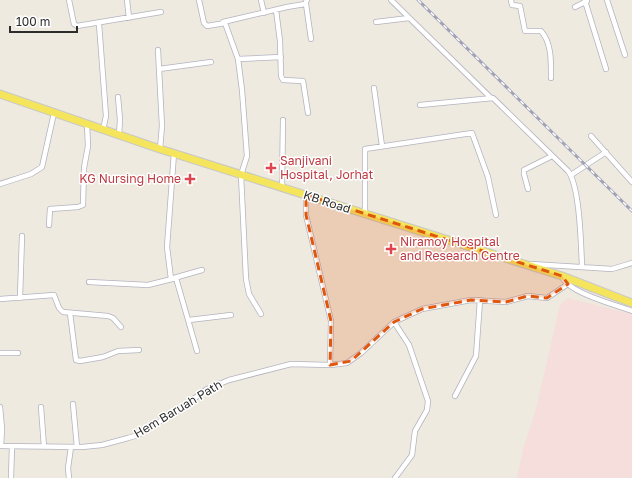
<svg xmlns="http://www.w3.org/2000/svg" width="632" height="478" font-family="'Golos Text',sans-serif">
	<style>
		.medical { fill: #f5dedc }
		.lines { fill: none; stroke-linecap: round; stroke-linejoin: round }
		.minor-casing { stroke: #b3b3c0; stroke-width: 6 }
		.primary-casing { stroke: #c8c8c8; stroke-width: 9 }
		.minor { stroke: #fff; stroke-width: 4.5 }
		.primary { stroke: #f5e55d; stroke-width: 7 }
		.rail-casing { stroke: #a1a1b7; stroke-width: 3 }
		.rail { stroke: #fff; stroke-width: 1.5; stroke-dasharray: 4.5; stroke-linecap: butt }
		.marked { fill: #df570e; fill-opacity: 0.2; stroke: #df570e; stroke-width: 3; stroke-dasharray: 8 5; stroke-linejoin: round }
		.health-dot { fill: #e0444e; stroke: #fff; stroke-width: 1.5 }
		.labels { text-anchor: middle; stroke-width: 3; stroke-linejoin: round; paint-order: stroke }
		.health-label { font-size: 12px; fill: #be3a42; stroke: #fff; text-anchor: start }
		.street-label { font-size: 12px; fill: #2d2d2d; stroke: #fff }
	</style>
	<rect width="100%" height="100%" fill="#eeeadf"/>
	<path class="medical" d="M568 298 632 314V478H517L524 446 535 413 560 305Z"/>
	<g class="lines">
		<g class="minor-casing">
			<path id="minor" d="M69 0 74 24 77 26 161 12
				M127 0 129 18
				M199 0 204 23 207 26 225 23 238 59 242 90 247 156 241 175 246 279 249 294 261 314
				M261 0 264 13
				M391 0 490 97
				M511 0 512 5 520 6 525 31H541C552 43 551 63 551 78
				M607 0 625 55
				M585 1 606 69
				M306 4 311 39
				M575 7 587 1
				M276 10 280 41 281 76 283 80 303 81 308 113
				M223 22 287 7 305 4 307 0
				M376 22 409 18
				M99 24 106 116 103 130
				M158 50 162 126 160 149
				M238 59 281 57
				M159 69 211 62
				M374 88 382 146
				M118 97 120 120 119 135
				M420 105 493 98 568 171C580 186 581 246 582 266
				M591 136 632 182
				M571 175 606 152
				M0 184 31 174 42 167 54 113
				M282 188 283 120
				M528 189 524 174V170L552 156
				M306 195V215L331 321 330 365
				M365 215V149L472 133 488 177 496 215
				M49 225 50 209 78 207 83 205 84 168 88 146 87 124
				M531 264 612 269 632 263
				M562 276C566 292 616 305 632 311
				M174 278 202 270
				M171 279 167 247 174 153
				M89 282 148 285 176 278 197 351
				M20 298 22 236
				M0 299 54 295 59 308 63 312 108 316 113 318 121 327
				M70 313 76 360 80 361 103 357 118 351 139 350
				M189 320 231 315
				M394 322 409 345 428 401 427 410 415 431 412 455 395 478
				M0 353H18
				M455 396 476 356 480 300
				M73 404 77 447
				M0 407 2 429 1 446
				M41 407 44 447
				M0 446 82 447 102 445 128 438 138 435 180 409 207 389 229 380 291 364 330 365 347 363 361 353 394 322 422 309 471 300 506 302 528 296 547 298 568 284
				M11 478 12 446
				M69 478 68 468 71 447"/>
		</g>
		<g class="primary-casing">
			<path id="primary" d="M0 94 160 149 562 276 632 303"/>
		</g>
		<use href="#minor" class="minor"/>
		<use href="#primary" class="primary"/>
		<g class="rail-casing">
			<path id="rail" d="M418 0 632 211"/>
		</g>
		<use href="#rail" class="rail"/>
	</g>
	<path class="marked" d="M306 195 562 276 568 284 547 298 528 296 506 302 471 300 422 309 394 322 351 361 330 365 331 321 306 215Z"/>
	<g class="health-dot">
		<path d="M269 162h4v4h4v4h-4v4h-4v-4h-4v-4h4z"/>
		<path d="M188 173h4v4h4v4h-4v4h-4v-4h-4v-4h4z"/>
		<path d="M389 243h4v4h4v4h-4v4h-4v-4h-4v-4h4z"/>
	</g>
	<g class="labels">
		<g class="health-label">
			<text x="280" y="165">Sanjivani<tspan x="280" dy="14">Hospital, Jorhat</tspan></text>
			<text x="181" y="183" text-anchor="end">KG Nursing Home</text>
			<text x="400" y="246">Niramoy Hospital<tspan x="400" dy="14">and Research Centre</tspan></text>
		</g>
		<g class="street-label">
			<text transform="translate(327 202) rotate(18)" y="4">KB Road</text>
			<text transform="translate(178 409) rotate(-31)" y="4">Hem Baruah Path</text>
		</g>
	</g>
	<path d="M10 26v6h67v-6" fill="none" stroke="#2d2d2d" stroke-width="2"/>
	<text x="16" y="26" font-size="12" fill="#2d2d2d" stroke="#ffffff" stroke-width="3" paint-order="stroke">100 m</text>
</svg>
